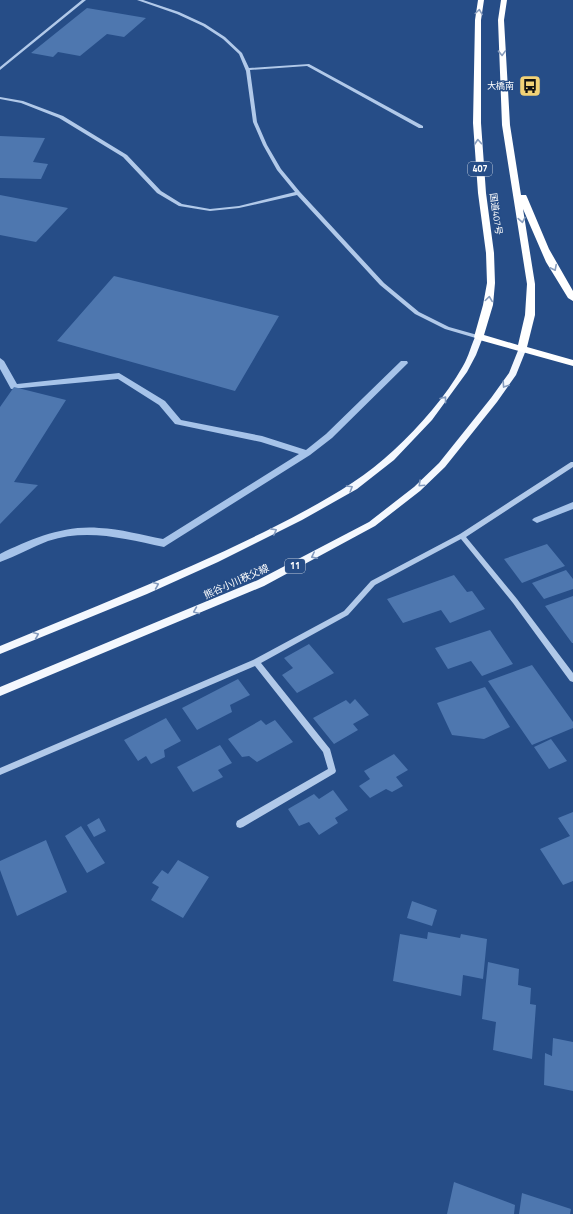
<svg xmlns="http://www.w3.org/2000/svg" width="573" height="1214" font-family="'Titillium Web','Noto Sans JP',sans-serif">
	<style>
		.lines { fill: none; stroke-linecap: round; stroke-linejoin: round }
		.stream { fill: #a6c3e9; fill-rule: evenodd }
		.building { fill: #4e77af }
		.minor { fill: #b1c9e9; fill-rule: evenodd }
		.major { fill: #f4f8fe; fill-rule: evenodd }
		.highway { fill: #fff; fill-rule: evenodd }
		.oneway { stroke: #889dbd }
		.oneway2 { stroke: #839abd }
		.labels { text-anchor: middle; stroke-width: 3; stroke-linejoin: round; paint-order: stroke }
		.far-poi-label { font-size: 9px; fill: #fff; stroke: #264d87; text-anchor: end }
		.shield { fill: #264d87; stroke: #becadb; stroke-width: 1 }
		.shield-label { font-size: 9px; font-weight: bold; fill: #fff }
		.far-street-label { font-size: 9px; fill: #fff; stroke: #264d87 }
		.street-label { font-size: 10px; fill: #fff; stroke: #264d87 }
	</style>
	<rect width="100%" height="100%" fill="#264d87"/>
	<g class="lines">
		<path class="stream" d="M0 358 4 361 17 384 119 373 165 401 181 420 262 436 306 450 326 434 401 361H407L408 363 332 438 310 455 167 545 164 547C125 539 88 528 48 541 32 547 17 556 0 562V554C31 539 64 525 99 528 121 529 142 535 163 539L299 454 261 442 175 424 159 405 118 379 11 389 0 369Z
			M573 502V509L537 523 532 520 534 518Z"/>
	</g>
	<path class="building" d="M87 8 146 18 124 37 107 34 80 56 58 52 53 57 31 53Z
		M0 136 45 138 33 162 48 164 41 179 0 178Z
		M0 195 68 208 36 242 0 235Z
		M114 276 279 316 235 391 57 341Z
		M14 387 66 400 14 482 38 485 0 524V407Z
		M547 544 565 566 522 583 504 559Z
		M566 570 573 579V589L544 599 532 583Z
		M454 575 467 592 472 591 485 609 450 623 441 610 403 623 387 599Z
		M573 596V643H572L545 606Z
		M490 630 513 664 482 676 471 661 448 669 435 648Z
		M309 644 334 673 297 693 282 675 293 668 284 658Z
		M532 665 573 722V728L532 745 488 681Z
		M238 679 250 695 230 705 232 712 197 730 182 708Z
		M485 687 510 727 484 739 452 735 437 703Z
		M355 699 369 715 353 724 358 730 334 744 313 718 346 700 350 704Z
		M166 718 181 741 164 750 165 757 151 764 146 756 138 761 124 740Z
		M261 720 266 725 275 720 293 742 257 762 249 756 242 757 228 739Z
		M551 739 567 761 549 769 534 747Z
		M220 745 232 763 218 770 223 777 193 792 177 767Z
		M394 754 408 770 396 777 403 786 392 792 386 789 370 798 359 786 370 779 364 771Z
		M333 790 348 810 335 818 338 823 319 835 309 822 299 826 288 809 314 794 319 799Z
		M573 812V881L563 885 540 849 570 836 558 818Z
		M99 818 106 831 94 837 87 825Z
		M81 826 105 863 87 873 65 836Z
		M46 840 67 892 17 916 0 870V861Z
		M178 860 209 877 183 918 151 900 159 887 152 883 162 870 168 874Z
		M412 901 437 910 432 926 407 918Z
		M428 932 460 938 461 934 487 939 483 979 463 975 461 996 393 981 400 934 427 939Z
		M488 962 519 969 518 985 531 988 530 1004 536 1005 532 1059 493 1050 496 1022 482 1019Z
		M553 1038 573 1042V1091L544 1085 545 1053 552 1056Z
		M454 1182 515 1205 514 1214H447Z
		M522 1193 571 1209 570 1214H519Z"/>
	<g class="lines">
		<path class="minor" d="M82 0H86L0 70V67Z
			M137 0H143L179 12 205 24 225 37 242 53 249 68 309 64 423 126V128H419L307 66 250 70 257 122 267 145 281 169 300 192 384 283 419 312 449 327 481 336V338L479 339 445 329 415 314 380 285 297 195 239 208 210 211 179 206 157 193 123 157 59 118 21 103 0 99V97L23 101 63 116 127 155 161 191 182 204 210 209 239 206 295 192 277 170 263 145 253 122 246 71 239 54 223 39 203 26 177 14Z
			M571 462H573V467L466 537 517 599 573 673V682L570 681 513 603 461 539 375 585 348 615 261 663 330 749 336 771 335 773 243 827 240 828 237 827 236 824 237 821 328 769 323 752 255 666 0 775V768L253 660 344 611 371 581 460 534Z"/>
		<path class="major" d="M476 335H479L483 337 476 355 467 372 432 420 394 460 357 489 302 520 218 562 147 594 0 654V646C91 608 184 572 272 528 315 506 359 483 394 450 420 426 446 396 463 366 469 356 471 345 476 335Z
			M519 348H525L526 350 516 375 497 402 445 467 420 491 375 526 264 586 0 696V687L258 580 369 522 414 487 439 463 491 398 509 373Z"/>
		<path class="highway" d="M478 0H484L481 20V123L486 193 494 253 495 283 493 305 484 335 518 345 525 315 527 284 502 125 498 20 501 0H507L504 20 510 125 521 195H526L527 197 549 249 573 291V301L568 298 546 262 523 209 535 284V315L527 347 573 360V366L476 339 474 337 483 305 487 283 486 253 478 193 473 123 475 20Z"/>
	</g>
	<defs><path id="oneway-chevron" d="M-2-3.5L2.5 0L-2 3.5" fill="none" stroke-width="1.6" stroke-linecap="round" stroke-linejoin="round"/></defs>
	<g class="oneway">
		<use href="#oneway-chevron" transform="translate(479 12) rotate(-82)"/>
		<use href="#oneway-chevron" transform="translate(502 53) rotate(88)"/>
		<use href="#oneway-chevron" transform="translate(478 142) rotate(-94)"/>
		<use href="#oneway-chevron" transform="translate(522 220) rotate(80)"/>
		<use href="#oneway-chevron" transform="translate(554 268) rotate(63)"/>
		<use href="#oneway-chevron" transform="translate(489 299) rotate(-82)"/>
	</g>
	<g class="oneway2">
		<use href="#oneway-chevron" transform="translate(505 385) rotate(124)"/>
		<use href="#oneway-chevron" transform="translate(444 399) rotate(-52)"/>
		<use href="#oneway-chevron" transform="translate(421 484) rotate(137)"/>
		<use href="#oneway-chevron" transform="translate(350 488) rotate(-31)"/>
		<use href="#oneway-chevron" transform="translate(274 531) rotate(-28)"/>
		<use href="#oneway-chevron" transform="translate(314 556) rotate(153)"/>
		<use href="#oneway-chevron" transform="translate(156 585) rotate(-23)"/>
		<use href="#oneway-chevron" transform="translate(196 611) rotate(157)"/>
		<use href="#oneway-chevron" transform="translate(36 635) rotate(-23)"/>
	</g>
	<defs>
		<g id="bus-square" transform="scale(1.15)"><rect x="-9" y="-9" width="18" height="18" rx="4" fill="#f2d276" stroke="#264d87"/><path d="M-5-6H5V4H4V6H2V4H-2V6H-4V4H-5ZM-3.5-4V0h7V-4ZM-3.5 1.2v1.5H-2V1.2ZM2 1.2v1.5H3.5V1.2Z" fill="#111"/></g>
	</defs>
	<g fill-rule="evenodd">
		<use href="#bus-square" x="530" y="86"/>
	</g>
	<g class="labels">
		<g class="far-poi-label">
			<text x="514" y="89">大橋南</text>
		</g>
		<g class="shield">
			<rect x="468" y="162" width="24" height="14" rx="3"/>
			<rect x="285" y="559" width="20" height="14" rx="3"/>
		</g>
		<g class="shield-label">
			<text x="480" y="172">407</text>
			<text x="295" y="569">11</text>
		</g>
		<g class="far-street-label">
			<text transform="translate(496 214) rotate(82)" y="3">国道407号</text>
		</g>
		<g class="street-label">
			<text transform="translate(236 581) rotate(-24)" y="4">熊谷小川秩父線</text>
		</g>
	</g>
</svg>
